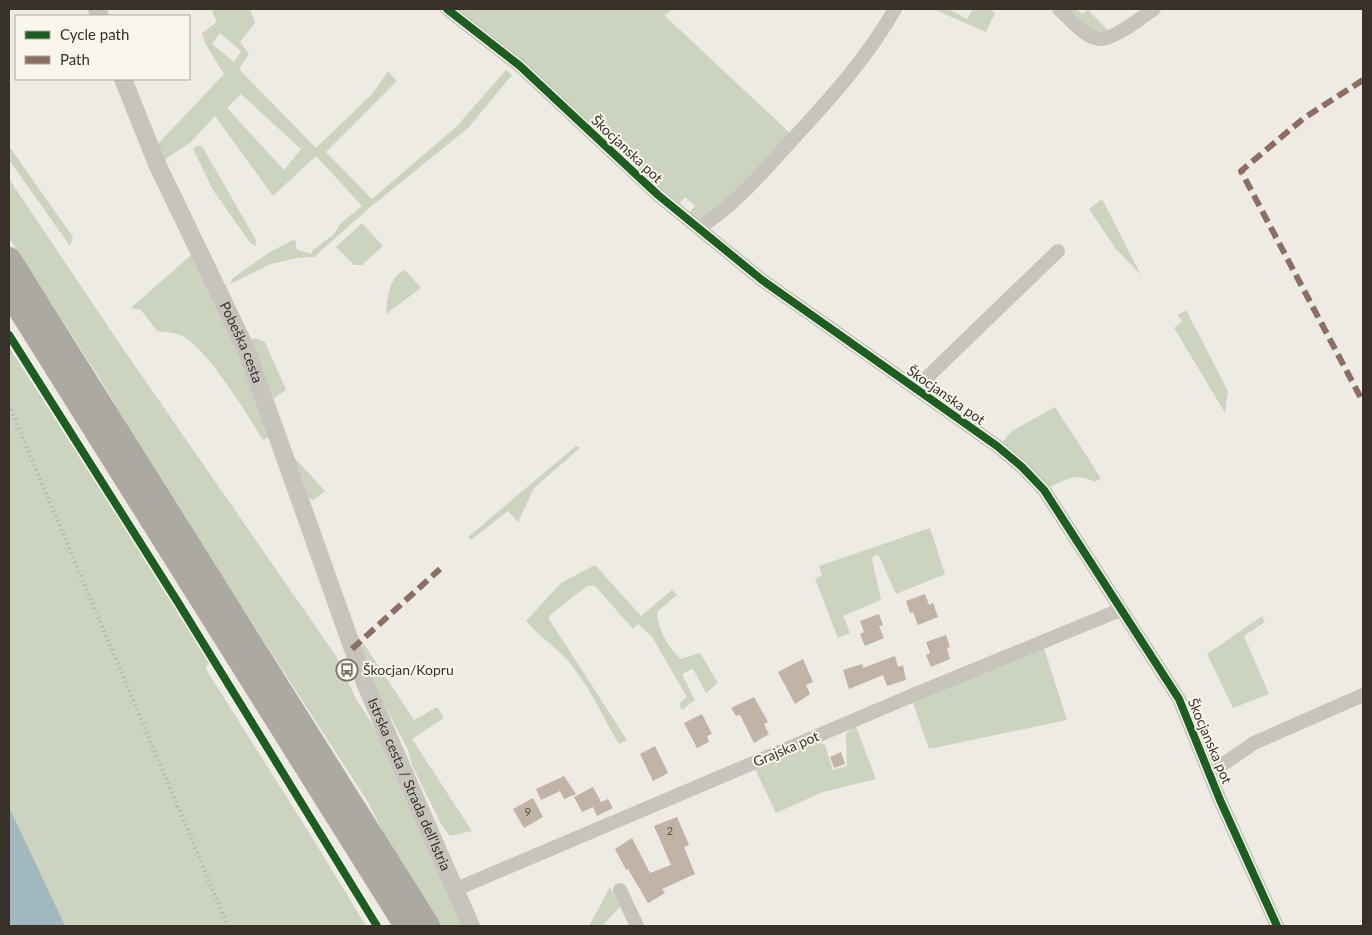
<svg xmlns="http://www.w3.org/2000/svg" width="1372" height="935" font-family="Lato,sans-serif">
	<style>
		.green { fill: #ccd3bf; fill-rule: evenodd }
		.water { fill: #a1b9be }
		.building { fill: #c1b3a6 }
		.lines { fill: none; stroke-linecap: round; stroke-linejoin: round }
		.minor { stroke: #c7c3bd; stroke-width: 14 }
		.tertiary { stroke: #c7c3bd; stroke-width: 18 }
		.trunk { stroke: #aca9a2; stroke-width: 24 }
		.rail { stroke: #afaca7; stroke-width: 4; stroke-dasharray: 1 4; stroke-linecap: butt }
		.quiet { stroke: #8d6e63; stroke-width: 6; stroke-dasharray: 12 6; stroke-linecap: butt }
		.cycleway-casing { stroke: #f9f6ec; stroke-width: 11 }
		.cycleway { stroke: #1b5e20; stroke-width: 8 }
		.labels { text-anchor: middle; stroke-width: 4; stroke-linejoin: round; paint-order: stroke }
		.number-label { font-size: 11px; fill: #5a5249 }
		.street-label { font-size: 14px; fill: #38312a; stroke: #f9f6ec }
		.poi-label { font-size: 14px; fill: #38312a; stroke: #f9f6ec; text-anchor: start }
	</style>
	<rect width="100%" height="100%" fill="#eeebe4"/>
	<path class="green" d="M211 9H250L255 23 240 42 249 54 239 69 316 148 373 93 388 71 397 81 326 152 372 199 457 126 506 70 512 75 468 128 368 209 314 257 297 258 271 264 230 284 233 278 270 252 295 239 297 250 312 254 313 250 333 235 342 222 362 206 316 156 273 196 215 116 191 142 163 161 156 146 224 74 205 43 202 33 217 22ZM220 33 241 51 234 62 212 44ZM241 94 301 149 284 170 227 108Z
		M456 9H674L664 15 791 134 724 205 698 221 687 215 695 206 685 197 677 206Z
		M933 9H949L967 19 973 9H990L995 13 986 32Z
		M1065 9H1076L1082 14 1088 10 1112 34H1091Z
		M9 146 73 237 70 246 9 160Z
		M198 146H202L256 240V246L251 244 213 190 193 149Z
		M9 179 126 353 336 656 356 699 380 736 462 926H435L400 866 368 802 232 592 186 526 100 379 9 238Z
		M1102 199 1141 275 1116 249 1089 209Z
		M362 223 383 246 362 265H354L336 247Z
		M191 255 240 353 271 436 263 440C248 416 205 344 180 335 173 332 164 332 157 331L141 310 131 308Z
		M405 270 421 288 386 314C387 299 389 276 405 270Z
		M1186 310 1228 391 1225 413 1174 328 1182 322 1178 315Z
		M255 338 265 342 286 390 274 398 250 340Z
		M9 347 187 624 209 661 206 669 313 839 366 926H9Z
		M1055 407 1101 478 1095 482C1075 472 1067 480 1047 488L1002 442 1012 431Z
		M576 446 580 448 534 488 518 522 508 511 471 540 468 537Z
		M294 457 325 491 313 500 309 498Z
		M930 528 945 574 896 594 879 556 875 555 872 559 881 600 843 616 850 633 838 638 815 579 822 575 819 566Z
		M595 565 641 616 672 590 677 595 657 612C658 629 668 648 681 659L700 653 718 683 706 693 693 669 682 674 695 700 682 710 679 704 687 697 652 637 638 624 633 629 595 586H587L550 615 549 619 627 740 619 744C604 719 591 690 573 667 558 647 541 639 526 621L561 583Z
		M1262 616 1265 622 1244 636 1269 694 1233 708 1207 654Z
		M364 644 414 720 437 707 444 718 412 739 472 831 450 836 441 824 412 765 408 750 367 672 359 650Z
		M1043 645 1067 720 929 749 912 700Z
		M855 724 876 779 823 792 776 813 754 767 821 743 825 745 833 770 847 766 846 734Z
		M610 887 620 907 602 926H589Z"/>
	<path class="water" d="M9 807 65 926H9Z"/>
	<path class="building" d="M925 594 929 605 933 603 938 617 918 625 913 612 910 613 906 601Z
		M879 614 883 625 879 626 884 638 865 646 860 634 864 632 860 621Z
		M946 635 950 647 947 648 950 659 931 667 926 655 930 653 926 642Z
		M895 656 898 667 903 665 906 680 887 686 883 675 849 689 843 670 862 664 863 668Z
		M803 659 813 682 806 685 810 694 795 704 778 672Z
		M754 697 768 722 764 724 769 734 754 743 740 715 736 716 731 708Z
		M702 714 712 734 707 736 709 742 697 748 684 723Z
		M655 746 668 773 653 781 640 754Z
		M841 752 845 764 834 768 830 757Z
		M564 776 576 794 564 799 560 791 541 800 536 789Z
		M593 787 601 802 608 799 613 808 597 816 593 807 582 812 574 797Z
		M533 798 543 817 524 828 513 809Z
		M677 817 689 845 684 847 695 874 662 889 665 893 648 903 628 869 626 870 615 849 632 838 650 873 671 865 654 826Z"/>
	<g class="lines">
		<path class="minor" d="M447 9 520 66 658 195 762 280 997 446 1022 467 1044 490 1179 699 1220 800 1277 926
			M1059 9C1069 18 1085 38 1099 39 1114 40 1142 17 1154 9
			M699 228C735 205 762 173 791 141 829 100 867 58 895 9
			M916 388 1058 251
			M1210 773 1254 743 1363 695
			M454 890 918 693 1120 610
			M620 890 637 926"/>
		<g class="tertiary">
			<path d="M97 9 100 16"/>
			<path id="s1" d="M123 79 157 164 247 351 365 683 471 926"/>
		</g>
		<path class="trunk" d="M9 259 428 926
			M9 292 406 926"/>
		<path class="rail" d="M9 405 228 926"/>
		<path class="quiet" d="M1363 80 1304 118 1241 171 1363 402
			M352 649 440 569"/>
		<g class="cycleway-casing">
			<path id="cycleway" d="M447 9 520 66 658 195 762 280 997 446 1022 467 1044 490 1179 699 1220 800 1277 926
				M9 335 179 604 377 926"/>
		</g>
		<use href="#cycleway" class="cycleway"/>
	</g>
	<defs>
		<g id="bus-ring" transform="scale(1.125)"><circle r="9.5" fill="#f9f6ec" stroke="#78726b" stroke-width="1.5"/><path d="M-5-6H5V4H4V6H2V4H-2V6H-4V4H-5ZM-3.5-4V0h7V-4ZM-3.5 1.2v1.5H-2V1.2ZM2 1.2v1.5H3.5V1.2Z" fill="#78726b"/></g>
	</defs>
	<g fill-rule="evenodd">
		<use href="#bus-ring" x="347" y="670"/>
	</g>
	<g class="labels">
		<g class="number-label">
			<text x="528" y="816">9</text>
			<text x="670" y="835">2</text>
		</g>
		<g class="street-label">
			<text transform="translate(627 149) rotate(43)" y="5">Škocjanska pot</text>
			<text dy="5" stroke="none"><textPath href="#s1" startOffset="289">Pobeška cesta</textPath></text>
			<text transform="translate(946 395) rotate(35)" y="5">Škocjanska pot</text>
			<text transform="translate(1210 741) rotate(67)" y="5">Škocjanska pot</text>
			<text transform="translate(786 749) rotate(-23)" y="5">Grajska pot</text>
			<text dy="5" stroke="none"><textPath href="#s1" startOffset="762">Istrska cesta / Strada dell'Istria</textPath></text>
		</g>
		<g class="poi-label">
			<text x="363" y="675">Škocjan/Kopru</text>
		</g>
	</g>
	<rect width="1372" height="935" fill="none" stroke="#38312a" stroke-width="20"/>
	<rect x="15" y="15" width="175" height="65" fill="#f9f6ec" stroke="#aca79e"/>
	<rect x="25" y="31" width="25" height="8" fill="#1b5e20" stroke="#aca79e"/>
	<text x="60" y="40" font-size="15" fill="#38312a">Cycle path</text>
	<rect x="25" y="56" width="25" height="8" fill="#8d6e63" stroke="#aca79e"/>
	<text x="60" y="65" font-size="15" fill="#38312a">Path</text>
</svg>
